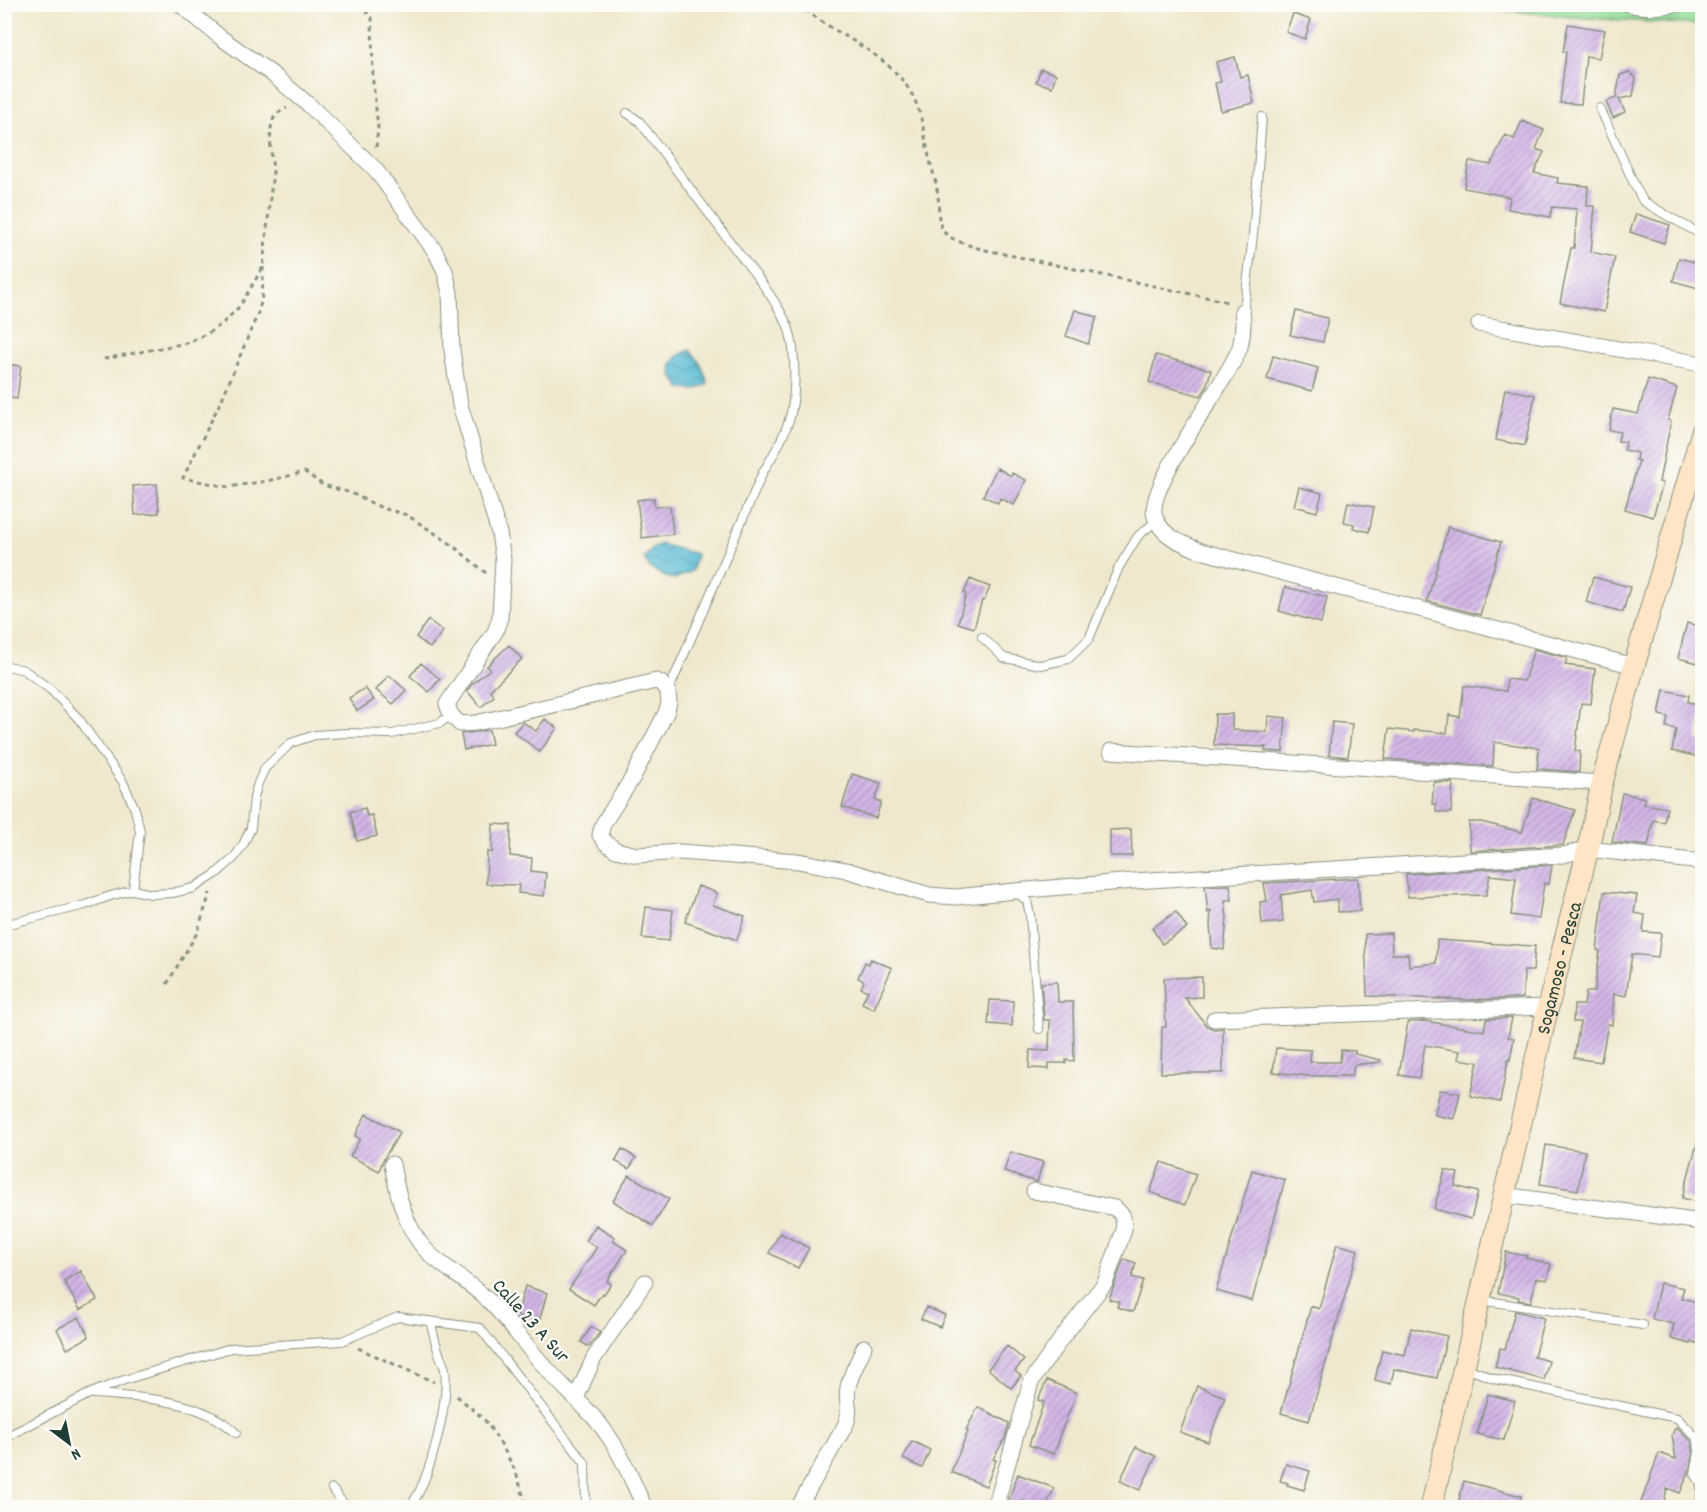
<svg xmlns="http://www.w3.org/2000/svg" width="1707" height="1512" font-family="Dekko,sans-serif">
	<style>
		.park { fill: url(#park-crowns); stroke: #5a8e67; stroke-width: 1.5 }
		.water { fill: url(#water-waves); stroke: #3c7c85; stroke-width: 1.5 }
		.building { fill: url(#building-hatch) }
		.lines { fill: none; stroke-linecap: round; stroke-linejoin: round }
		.lane-casing { stroke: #889281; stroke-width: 10 }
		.street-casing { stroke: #889281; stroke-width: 17 }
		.secondary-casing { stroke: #889281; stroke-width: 23 }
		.path { stroke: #889281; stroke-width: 3; stroke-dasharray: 4.5 4.5; stroke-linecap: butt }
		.lane { stroke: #fff; stroke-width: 8 }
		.street { stroke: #fff; stroke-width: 15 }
		.secondary { stroke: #fde5c5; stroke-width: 21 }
		.labels { text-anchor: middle; stroke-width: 4.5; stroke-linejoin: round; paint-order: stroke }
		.street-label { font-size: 20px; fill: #1f3d34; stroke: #fdfcf7 }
	</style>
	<defs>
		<pattern id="park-crowns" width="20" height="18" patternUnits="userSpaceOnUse" patternTransform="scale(1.5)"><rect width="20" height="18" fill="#94de9a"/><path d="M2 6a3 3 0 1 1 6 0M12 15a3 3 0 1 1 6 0" fill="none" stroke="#7fbf85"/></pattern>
		<pattern id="water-waves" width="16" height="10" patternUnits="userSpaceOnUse" patternTransform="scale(1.5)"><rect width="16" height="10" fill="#58bbd6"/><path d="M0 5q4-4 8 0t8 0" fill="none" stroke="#4899ae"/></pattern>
		<pattern id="building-hatch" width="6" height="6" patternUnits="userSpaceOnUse" patternTransform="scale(1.5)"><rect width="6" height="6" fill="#d2b5e7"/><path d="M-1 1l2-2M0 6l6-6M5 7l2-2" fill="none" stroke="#aa94bc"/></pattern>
	</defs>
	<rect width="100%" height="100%" fill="#fdfcf7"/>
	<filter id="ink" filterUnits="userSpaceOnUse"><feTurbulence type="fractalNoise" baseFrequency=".0167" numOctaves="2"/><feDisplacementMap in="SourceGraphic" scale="12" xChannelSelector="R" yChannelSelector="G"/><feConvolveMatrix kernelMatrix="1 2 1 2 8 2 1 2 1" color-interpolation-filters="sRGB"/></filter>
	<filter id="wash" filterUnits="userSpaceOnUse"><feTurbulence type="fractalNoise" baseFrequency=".008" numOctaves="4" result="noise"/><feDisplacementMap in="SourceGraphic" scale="24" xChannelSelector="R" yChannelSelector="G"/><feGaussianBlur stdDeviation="1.35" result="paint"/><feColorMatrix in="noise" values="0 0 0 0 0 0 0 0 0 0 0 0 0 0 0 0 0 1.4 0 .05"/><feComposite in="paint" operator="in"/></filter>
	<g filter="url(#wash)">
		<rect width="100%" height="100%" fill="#f0e8ce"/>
		<path class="park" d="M1459 5H1702V25L1571 17Z"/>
		<path class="water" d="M690 350C700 360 704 371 708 384L695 390 681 388 673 377 671 365 679 355Z
			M660 544 696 554 692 571 675 579 666 577 650 568 644 558 653 548Z"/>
		<g id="blocks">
			<path class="building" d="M1293 14 1311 20 1305 39 1286 32Z
				M1568 24 1605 30 1599 58 1586 56 1581 104 1560 103 1566 52H1563Z
				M1235 57 1240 77 1248 75 1254 103 1221 111 1215 83 1221 82 1216 62Z
				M1041 69 1056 74 1052 87 1036 82Z
				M1629 72 1636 78 1633 96 1619 99 1625 112 1613 118 1606 102 1616 98 1620 75Z
				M1522 121 1544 130 1536 149 1544 152 1534 173 1558 178 1557 183 1588 186 1587 206H1595L1591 252 1615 257 1604 312 1560 303 1571 248H1574L1577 209 1552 207 1550 217 1508 209 1510 197 1464 188 1469 161 1491 165 1505 135 1514 139Z
				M1636 214 1670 225 1664 243 1630 232Z
				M1679 258 1702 264V289L1673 281Z
				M1075 310 1097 317 1088 344 1066 336Z
				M1296 311 1328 318 1323 342 1290 335Z
				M1156 355 1211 370 1206 388 1201 396 1149 382Z
				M1273 356 1318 368 1312 391 1267 379Z
				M4 364 21 366 17 399 4 397Z
				M1648 379 1677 388 1668 420 1671 421 1659 482 1663 483 1653 517 1625 509 1639 461 1636 460 1637 453 1624 450 1626 442 1618 441 1620 432 1609 430 1613 409 1638 414Z
				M1505 389 1535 395 1525 446 1496 440Z
				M997 468 1011 476 1012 473 1026 480 1014 505 1000 498 998 503 983 496Z
				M157 484 159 513 135 515 133 486Z
				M1299 487 1322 493 1317 512 1294 506Z
				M654 498 655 507 670 506 673 534 642 538 637 500Z
				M1348 502 1374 507 1369 532 1353 528 1354 524 1344 522Z
				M1448 527 1501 542 1480 615 1427 601Z
				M1593 577 1630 587 1623 612 1586 602Z
				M970 579 990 587 984 601 982 600 974 628 958 623 966 594 964 593Z
				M1285 587 1327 597 1321 623 1279 611Z
				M428 620 443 631 430 648 416 637Z
				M1687 623 1702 627V664L1678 658Z
				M509 645 522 659 490 690 494 696 481 707 467 691 472 684 490 669 487 666Z
				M1534 649 1567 658 1565 665 1595 669 1591 704 1581 703 1575 751H1580L1579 772 1537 769 1539 748 1494 742 1493 766 1385 759 1389 729 1414 732V730L1447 733 1449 715 1460 717 1464 686 1506 691 1507 679 1524 681Z
				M421 663 440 679 429 692 410 676Z
				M389 675 406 690 393 704 376 690Z
				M365 688 374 700 357 711 349 698Z
				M1664 690 1689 695 1688 702 1702 705 1697 740 1702 741 1700 757 1672 751 1676 729 1666 727 1668 717 1659 715Z
				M1215 714H1232V730L1267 732 1268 716 1286 718 1283 752 1265 751 1266 747 1214 745Z
				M545 719 557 728 540 752 514 732 523 722 536 731Z
				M1332 722 1352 724 1348 757 1329 755Z
				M489 730 492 744 464 750 461 734Z
				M852 774 881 783 875 800 881 802 876 818 842 807Z
				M1434 782 1453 783 1451 813 1436 812V804H1432Z
				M1622 793 1645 798 1643 804 1667 808 1664 822 1653 820 1648 846 1612 842Z
				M1533 798 1575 810 1563 845 1470 851 1469 822H1481L1522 832Z
				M365 808 367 816 372 815 377 836 357 841 350 812Z
				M493 824 511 825 510 856 532 858 531 871 546 873 544 896 518 893 519 885 486 884 487 852H492Z
				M1131 829 1132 856H1110V830Z
				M1552 865 1549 884 1544 883 1539 919 1511 915 1516 878 1490 875 1486 895 1408 897 1406 874Z
				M1358 878 1360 911 1338 912V899L1314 902 1312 890 1281 895 1283 922 1262 924 1260 902 1267 901 1264 883Z
				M1230 885 1232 900H1225L1227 918 1224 950 1212 948 1210 925 1211 911 1208 913 1205 886Z
				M698 886 717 893 713 905 745 916 737 940 685 922Z
				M1604 892 1637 895 1634 913 1645 915 1643 932 1661 933 1658 957 1632 954 1626 996 1614 994 1612 1025 1608 1024 1601 1062 1574 1058 1580 1022H1573L1574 1005H1584L1586 992H1594L1600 951 1597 950Z
				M646 907 673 910 669 941 642 938Z
				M1176 912 1187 928 1162 944 1152 928Z
				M1391 933 1392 954H1408L1409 966 1436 963 1437 940 1535 946 1533 971H1524L1523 998 1470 1000 1367 996 1365 934Z
				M871 959 892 968 874 1009 862 1003 868 991 861 988 864 981 858 978 865 962 869 964Z
				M1202 977V997L1185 998 1207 1026 1214 1029 1223 1028V1073H1161L1162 1027H1166L1164 978Z
				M1057 982 1058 1002H1073L1074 1061 1066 1060V1063H1049V1069L1029 1068 1030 1050 1049 1051 1050 1020H1044L1041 983Z
				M990 1000 1013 1001 1012 1026 988 1024Z
				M1512 1018 1508 1037 1514 1038 1510 1060H1508L1500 1102 1470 1096 1478 1062 1458 1059 1460 1051 1425 1045 1419 1078 1399 1075 1408 1022 1425 1021 1484 1031 1486 1019Z
				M1276 1048 1311 1050 1310 1062H1340L1341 1050 1355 1051V1054L1381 1060 1380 1062 1354 1065 1352 1076H1309L1273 1072Z
				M1440 1090 1460 1093 1454 1119 1435 1115Z
				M366 1114 400 1132 383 1160 379 1171 350 1156 360 1139 355 1136Z
				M1698 1140 1702 1141V1203L1682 1198Z
				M1546 1145 1585 1151 1578 1190 1540 1184Z
				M622 1149 636 1158 629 1169 615 1161Z
				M1010 1152 1043 1162 1037 1182 1004 1172Z
				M1161 1162 1196 1174 1185 1205 1150 1192Z
				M1252 1170 1285 1180 1252 1301 1216 1291Z
				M1445 1170 1458 1173 1455 1186 1478 1192 1471 1219 1434 1209Z
				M629 1175 669 1199 653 1226 613 1201Z
				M596 1225 615 1237 613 1241 627 1250 607 1281 611 1284 604 1294 602 1293 594 1305 569 1289 597 1247 586 1241Z
				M780 1233 809 1248 798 1268 769 1253Z
				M1337 1244 1358 1250 1309 1421 1281 1413 1311 1306 1319 1309Z
				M1506 1252 1527 1256 1526 1258 1551 1264 1547 1280 1536 1278 1531 1302 1518 1300 1519 1297 1498 1293Z
				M1124 1259 1136 1263 1132 1277 1143 1280 1133 1312 1117 1307 1119 1302 1109 1299Z
				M81 1271 97 1300 80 1310 64 1281Z
				M1660 1283 1684 1288 1681 1298 1702 1303V1344L1691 1342V1344L1671 1339 1674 1324 1652 1319Z
				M525 1286 547 1293 539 1322 517 1316Z
				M926 1307 945 1315 940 1327 921 1319Z
				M1515 1311 1544 1318 1534 1357 1549 1361 1544 1380 1495 1367 1500 1348 1505 1349Z
				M79 1317 89 1337 67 1349 57 1329Z
				M591 1327 600 1332 589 1347 581 1342Z
				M1411 1328 1447 1336 1437 1378 1394 1369 1391 1384 1375 1380 1382 1350 1405 1355Z
				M1007 1346 1024 1360 1015 1371 1021 1376 1011 1388 988 1369Z
				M1047 1380 1077 1393 1059 1437H1060L1054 1454 1029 1445 1044 1402 1038 1400Z
				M1197 1386 1225 1397 1208 1442 1180 1432Z
				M1488 1394 1515 1401 1504 1440 1477 1434Z
				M978 1407 1009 1423 1005 1438 993 1459 996 1460 986 1486 951 1472 968 1431 966 1430Z
				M1677 1427 1692 1442 1693 1452 1689 1472 1680 1493 1667 1488 1663 1508H1639L1659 1453 1676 1459 1672 1435 1674 1430Z
				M912 1441 930 1450 922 1468 903 1459Z
				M1136 1447 1156 1456 1140 1490 1120 1481Z
				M1286 1464 1310 1471 1304 1490 1287 1485 1288 1483 1280 1481Z
				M1018 1474 1054 1488 1046 1508H1041L1023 1501 1021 1508 1007 1504Z
				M1464 1481 1521 1496 1518 1508H1457Z"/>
		</g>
	</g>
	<g filter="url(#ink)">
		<use href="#blocks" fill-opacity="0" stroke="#889281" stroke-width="1.5"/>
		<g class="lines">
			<g class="lane-casing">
				<path id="lane" d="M1618 4C1645 15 1669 9 1697 4
					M1600 108 1635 186 1643 201 1666 215 1702 235
					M627 113 639 121C669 160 698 199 727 238 747 264 770 291 785 320 797 342 797 399 788 423 782 441 773 456 763 472L668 692
					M1242 311 1245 301 1253 235 1262 117
					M982 637 1004 658 1041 665 1068 659 1089 639 1119 567 1138 536 1156 521
					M4 665 24 670 51 690 79 719 123 782 135 809 140 831 133 890
					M1016 892 1027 901 1030 915 1039 1029
					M4 925 85 905 110 896 133 890 151 894 172 893 194 888 216 874 234 858 243 845 251 828 254 797 258 783 265 768 291 743 315 735 346 733 392 734 440 723 451 715
					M1481 1300 1643 1325
					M1464 1367 1495 1379 1677 1418 1698 1439 1699 1452 1695 1474 1701 1483V1508
					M94 1394C140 1397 201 1399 236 1433
					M4 1442 12 1434 89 1394 124 1380 231 1348 342 1341 398 1317 480 1328 585 1463 586 1508
					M332 1489 347 1508
					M409 1508C430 1482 449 1403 445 1370 444 1364 440 1358 439 1353 435 1342 433 1331 430 1321"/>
			</g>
			<g class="street-casing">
				<path id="street" d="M180 4 220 37 272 74 309 105 375 169 435 251 445 271 450 293 452 350 460 405 499 533 503 560 500 618 495 632 447 704 451 715 460 724 476 723 656 681 661 683 668 692 669 702 667 711 633 777 603 824 600 835 606 843 616 850 637 855 680 852 798 861 846 870 929 895 956 897 1015 891 1134 881 1563 855 1588 849 1702 862
					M1242 311C1244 323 1243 335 1240 347 1228 382 1144 487 1155 517 1162 537 1184 544 1201 551L1634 666
					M1479 324 1702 364
					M1111 751 1602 783
					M1214 1019 1548 1007
					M392 1164C398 1199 408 1239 438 1261 457 1276 478 1289 495 1307 513 1327 529 1350 548 1370 567 1392 591 1410 607 1434 623 1456 633 1483 645 1508
					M1504 1195 1702 1222
					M576 1398 594 1358 645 1282
					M798 1508 846 1424C852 1410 845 1401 848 1387 851 1373 859 1360 864 1347
					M995 1508 1031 1382 1061 1339 1105 1283 1124 1230 1123 1216 1115 1208 1034 1191"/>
			</g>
			<g class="secondary-casing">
				<g id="secondary">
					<path id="s1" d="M1431 1508 1548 1007 1588 849 1602 783 1634 666 1702 432"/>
				</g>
			</g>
			<path class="path" d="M359 4 372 18 373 83 378 127 376 148
				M799 4C834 36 884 49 910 91 922 111 924 134 929 157 932 170 937 183 938 197 940 209 936 221 944 232 950 240 972 246 981 249L1224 301 1230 304
				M263 267C263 284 263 298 258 313L222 399 183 478 228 487 267 481 305 472 323 485 351 493 382 508 407 515 451 544 486 573
				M104 359 186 343 208 333 222 324 240 306 263 267 273 171C272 158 267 128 275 116 278 112 283 110 287 108
				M167 984 197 933 210 893
				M358 1348 434 1382
				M457 1396 484 1419 501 1444 516 1472 527 1508"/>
			<use href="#lane" class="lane"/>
			<use href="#street" class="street"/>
			<use href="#secondary" class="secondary"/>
		</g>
	</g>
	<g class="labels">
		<g class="street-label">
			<text dy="7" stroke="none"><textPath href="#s1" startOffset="555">Sogamoso - Pesca</textPath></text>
			<text transform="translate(532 1320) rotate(48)" y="7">Calle 23 A Sur</text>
		</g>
	</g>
	<rect width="1707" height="1512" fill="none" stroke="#fdfcf7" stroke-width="24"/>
	<g transform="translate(69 1443) rotate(148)" stroke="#fdfcf7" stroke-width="4.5" paint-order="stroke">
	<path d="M0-4.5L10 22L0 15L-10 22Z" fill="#1f3d34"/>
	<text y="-9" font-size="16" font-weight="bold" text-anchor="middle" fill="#1f3d34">N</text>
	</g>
</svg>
